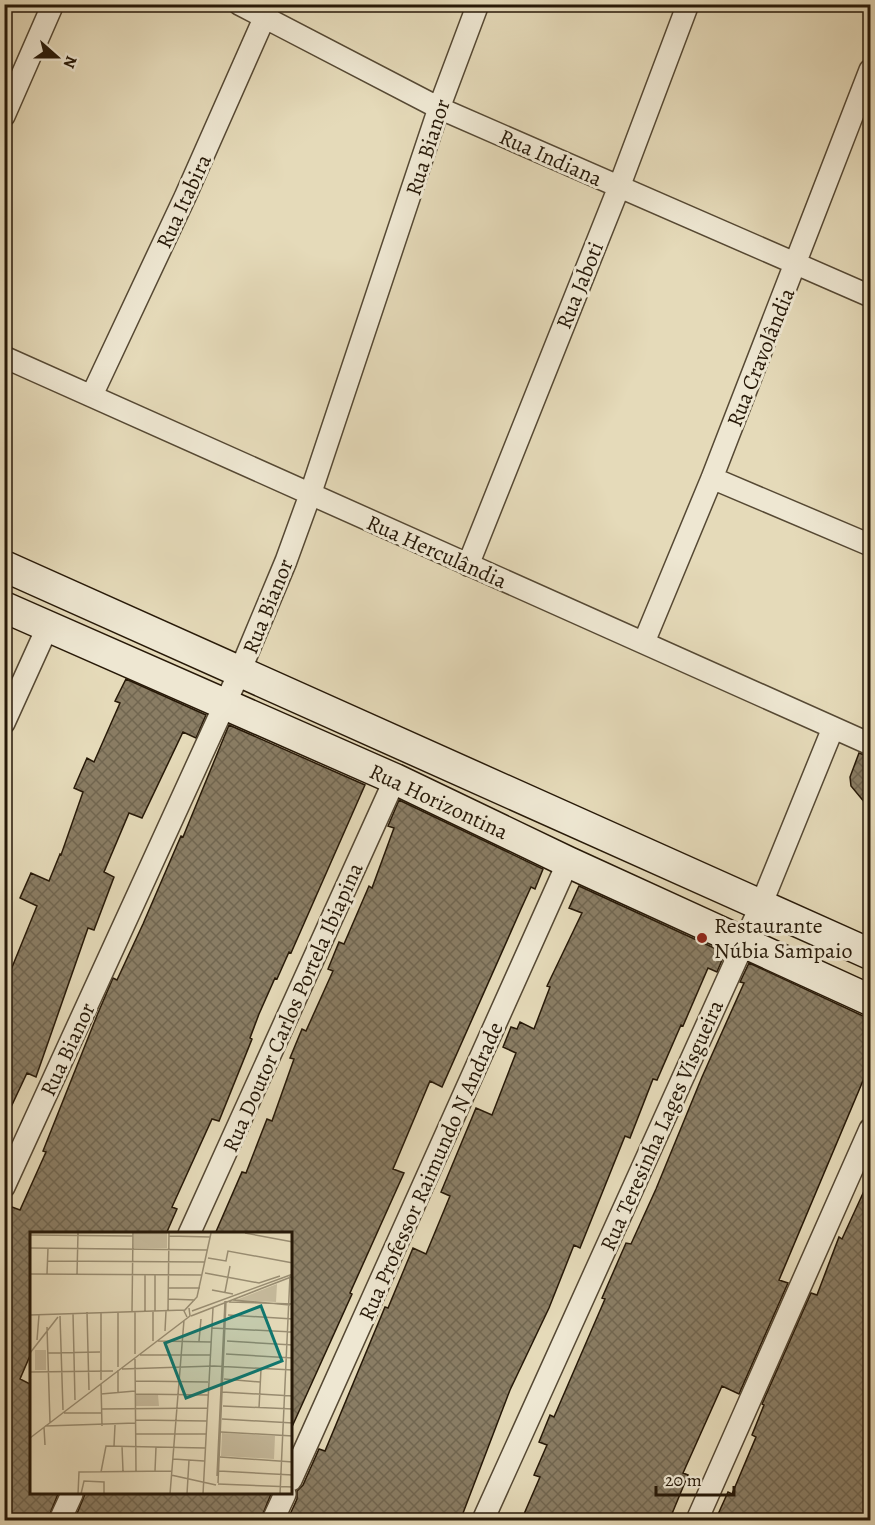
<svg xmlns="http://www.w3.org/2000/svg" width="875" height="1525" font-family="Alegreya,serif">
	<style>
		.building { fill: url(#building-cross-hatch); stroke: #271908; stroke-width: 1.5 }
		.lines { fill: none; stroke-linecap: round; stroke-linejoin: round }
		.street-casing { stroke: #564934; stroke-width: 24 }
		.secondary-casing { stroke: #271908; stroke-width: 33 }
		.street { stroke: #eee7d2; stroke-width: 21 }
		.secondary { stroke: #eee7d2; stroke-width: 30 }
		.poi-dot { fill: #8f2418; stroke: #eee7d2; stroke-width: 2 }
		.labels { text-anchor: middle; stroke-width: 6; stroke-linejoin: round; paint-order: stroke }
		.street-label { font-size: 22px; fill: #271908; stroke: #eee7d2 }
		.poi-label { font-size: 22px; fill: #271908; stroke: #eee7d2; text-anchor: start }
		.inset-road { fill: none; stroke: #998d72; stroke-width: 1.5 }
		.view { fill: #0f766e; fill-opacity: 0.15; stroke: #0f766e; stroke-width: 3 }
		.inset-edge { fill: none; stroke: #271908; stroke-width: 3 }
	</style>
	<defs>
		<pattern id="building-cross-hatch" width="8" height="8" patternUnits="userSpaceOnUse" patternTransform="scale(1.5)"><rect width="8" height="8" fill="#8a7d64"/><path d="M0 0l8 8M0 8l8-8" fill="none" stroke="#716650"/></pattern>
	</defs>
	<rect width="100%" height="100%" fill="#e5dab9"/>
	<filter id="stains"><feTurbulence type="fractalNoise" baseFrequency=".00333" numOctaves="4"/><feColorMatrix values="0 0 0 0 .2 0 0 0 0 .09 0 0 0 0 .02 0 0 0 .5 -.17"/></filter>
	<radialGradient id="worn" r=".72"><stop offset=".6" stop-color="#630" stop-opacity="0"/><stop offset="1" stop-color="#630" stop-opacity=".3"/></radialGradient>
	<path class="building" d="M126 679 206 715 196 738 183 732 142 818 129 813 104 872 114 877 94 930 88 928 36 1077 27 1073 4 1122V987L37 906 20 898 31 873 49 881 60 854 61 855 83 792 74 788 87 758 94 762 120 703 115 701Z
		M229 725 365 785 291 953 289 952 277 979 275 978 259 1014 250 1038 252 1039 219 1121 212 1119 172 1207 177 1209 166 1234H32V1351L20 1379 32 1385V1494H58L47 1521H4V1204L20 1210 46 1152 43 1151 98 1013 113 978 117 980 143 924 181 836 183 837Z
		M859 753 870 757V809L851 786 850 777Z
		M399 800 543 869 535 889 531 887 521 909 442 1087 430 1081 393 1169 404 1173 350 1293 352 1294 291 1429V1234H215L242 1172 246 1173 267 1119 272 1121 294 1059 290 1058 302 1029 306 1031 333 971 328 969 339 942 344 944 369 886 372 888 394 828 388 826Z
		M579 886 725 953 717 972 708 968 683 1026 681 1025 657 1080 653 1079 630 1138 625 1136 580 1248 574 1245 549 1308 510 1390 460 1521H287L297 1499V1491L303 1485 319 1449 325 1451 385 1307 388 1308 413 1248 426 1254 450 1196 441 1192 476 1108 492 1115 516 1053 503 1047 511 1027 517 1029 520 1022 534 1029 550 987 547 986 582 913 569 908Z
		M749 963 863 1016 870 1017V1078L865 1076 779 1280 788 1283 739 1394 722 1386 683 1473 688 1475 669 1521H521L540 1477 534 1475 547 1445 539 1442 550 1415 554 1417 605 1299 602 1298 626 1243 631 1244 656 1189 702 1077 744 983 740 982Z
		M870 1178V1521H715L728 1492 732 1494 756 1437 752 1435 764 1405 762 1404 811 1293 817 1295 839 1237 842 1239Z
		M85 1494H271L260 1521H74Z"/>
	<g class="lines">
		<g class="street-casing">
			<path id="street" d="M239 4 439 108 870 296
				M4 116 53 4
				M4 357 870 744
				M92 395 185 197 270 5
				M712 478 870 545
				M468 565 619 187 688 4
				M644 642 712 478 870 70
				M4 723 48 626
				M4 1187 240 671 286 561 310 495 439 108 478 4
				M189 1234 395 779
				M291 1480 568 862
				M60 1520 72 1494
				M273 1520 285 1494
				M483 1520 761 905 833 728
				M697 1520 870 1129"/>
		</g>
		<g class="secondary-casing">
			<path id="secondary" d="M4 566 870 954
				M4 607 395 779 568 862 870 1000"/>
		</g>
		<use href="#street" class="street"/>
		<use href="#secondary" class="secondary"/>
	</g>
	<circle class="poi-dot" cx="702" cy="938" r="6"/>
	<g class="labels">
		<g class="street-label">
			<text transform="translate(427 147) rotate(-72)" y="8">Rua Bianor</text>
			<text transform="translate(551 157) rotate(24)" y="8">Rua Indiana</text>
			<text transform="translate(183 201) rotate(-65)" y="8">Rua Itabira</text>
			<text transform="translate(579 285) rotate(-68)" y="8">Rua Jaboti</text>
			<text transform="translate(760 357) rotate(-68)" y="8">Rua Cravolândia</text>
			<text transform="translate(437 551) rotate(24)" y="8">Rua Herculândia</text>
			<text transform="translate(267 606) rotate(-68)" y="8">Rua Bianor</text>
			<text transform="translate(439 801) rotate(25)" y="8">Rua Horizontina</text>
			<text transform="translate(292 1007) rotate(-66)" y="8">Rua Doutor Carlos Portela Ibiapina</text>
			<text transform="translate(67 1049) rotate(-65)" y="8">Rua Bianor</text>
			<text transform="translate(661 1125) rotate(-66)" y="8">Rua Teresinha Lages Visgueira</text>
			<text transform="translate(430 1171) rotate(-66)" y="8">Rua Professor Raimundo N Andrade</text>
		</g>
		<g class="poi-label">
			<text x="714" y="933">Restaurante<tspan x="714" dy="25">Núbia Sampaio</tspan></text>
		</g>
	</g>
	<g transform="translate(30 1232)">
		<rect width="262" height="262" fill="#e5dab9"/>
		<path d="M104 1H137V16H103ZM247 52 246 70 206 68ZM106 163H128L129 174H106Z" fill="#c5b99b"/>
		<path d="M5 118H16V138H5ZM192 201 245 204 244 227 191 224Z" fill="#c5b99b"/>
		<path class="inset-road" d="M215 1 263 10M0 3 103 4M139 4 180 5M0 16 178 18M178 26 196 29 198 19 263 31M18 29 175 30M175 41 229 51 250 44M0 42 172 43M17 42 18 16M47 43 48 1M138 56H170M182 58 203 62M195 60 200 34M138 67 165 68M203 68 260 73M199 70 263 72M125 79V43M138 79 139 1M162 79 263 42M57 80 59 158M71 80V148M88 80V135M102 80 103 1M105 80V122M115 80V43M43 81 45 168M0 83 155 78M198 83 263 87M30 84 33 178M161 84 261 45M157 85 154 79 167 65 181 1M17 95 20 191M182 96 263 100M135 99 136 79M7 108 9 83M123 109V79M128 109 181 110M169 109 171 87M197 109 263 113M0 121 28 85M18 121 70 120M196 122 263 126M110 123H180M105 127 106 239M92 137 184 134 263 138M88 138V161M0 140 83 139M194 147 230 150M105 149 178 150M71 152 72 194M192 160 263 164M71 162 105 159M105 162 178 163M193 174 263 177M229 176 231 137M72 177 177 176M34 181H72M192 187 263 191M106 188 177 189M15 194 106 191M14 195 15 213M191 200 263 204M106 202H176M0 206 160 84 159 76M84 214 85 193M92 214 93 239M190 225 263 230M143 227 174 229M125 239 126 215M189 239 263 243M71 240 76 214 175 216M141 243 186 253M187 244 195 69M188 251 196 69M188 252 263 255M48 262 49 240 142 239M51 262 54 249 74 250V262M140 262 154 88M157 262 159 228M173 262 183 76M250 262 260 43"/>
		<path class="view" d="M231 74 252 129 156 166 135 111Z"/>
		<rect width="262" height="262" class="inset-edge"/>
	</g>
	<rect width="875" height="1525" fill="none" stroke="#e5dab9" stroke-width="24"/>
	<rect x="6" y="6" width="863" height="1513" fill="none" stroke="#271908" stroke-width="3"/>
	<rect x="12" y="12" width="851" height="1501" fill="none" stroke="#271908" stroke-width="1.5"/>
	<g transform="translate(57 57) rotate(111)" stroke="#eee7d2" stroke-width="4.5" paint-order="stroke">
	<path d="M0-4.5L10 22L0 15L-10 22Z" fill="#271908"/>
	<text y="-9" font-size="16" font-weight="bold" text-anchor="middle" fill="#271908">N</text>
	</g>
	<path d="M656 1486v9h78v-9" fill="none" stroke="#271908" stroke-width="3"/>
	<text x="665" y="1486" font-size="18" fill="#271908" stroke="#eee7d2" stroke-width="4.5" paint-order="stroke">20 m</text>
	<rect width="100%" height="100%" filter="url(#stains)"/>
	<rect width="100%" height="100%" fill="url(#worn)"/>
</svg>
